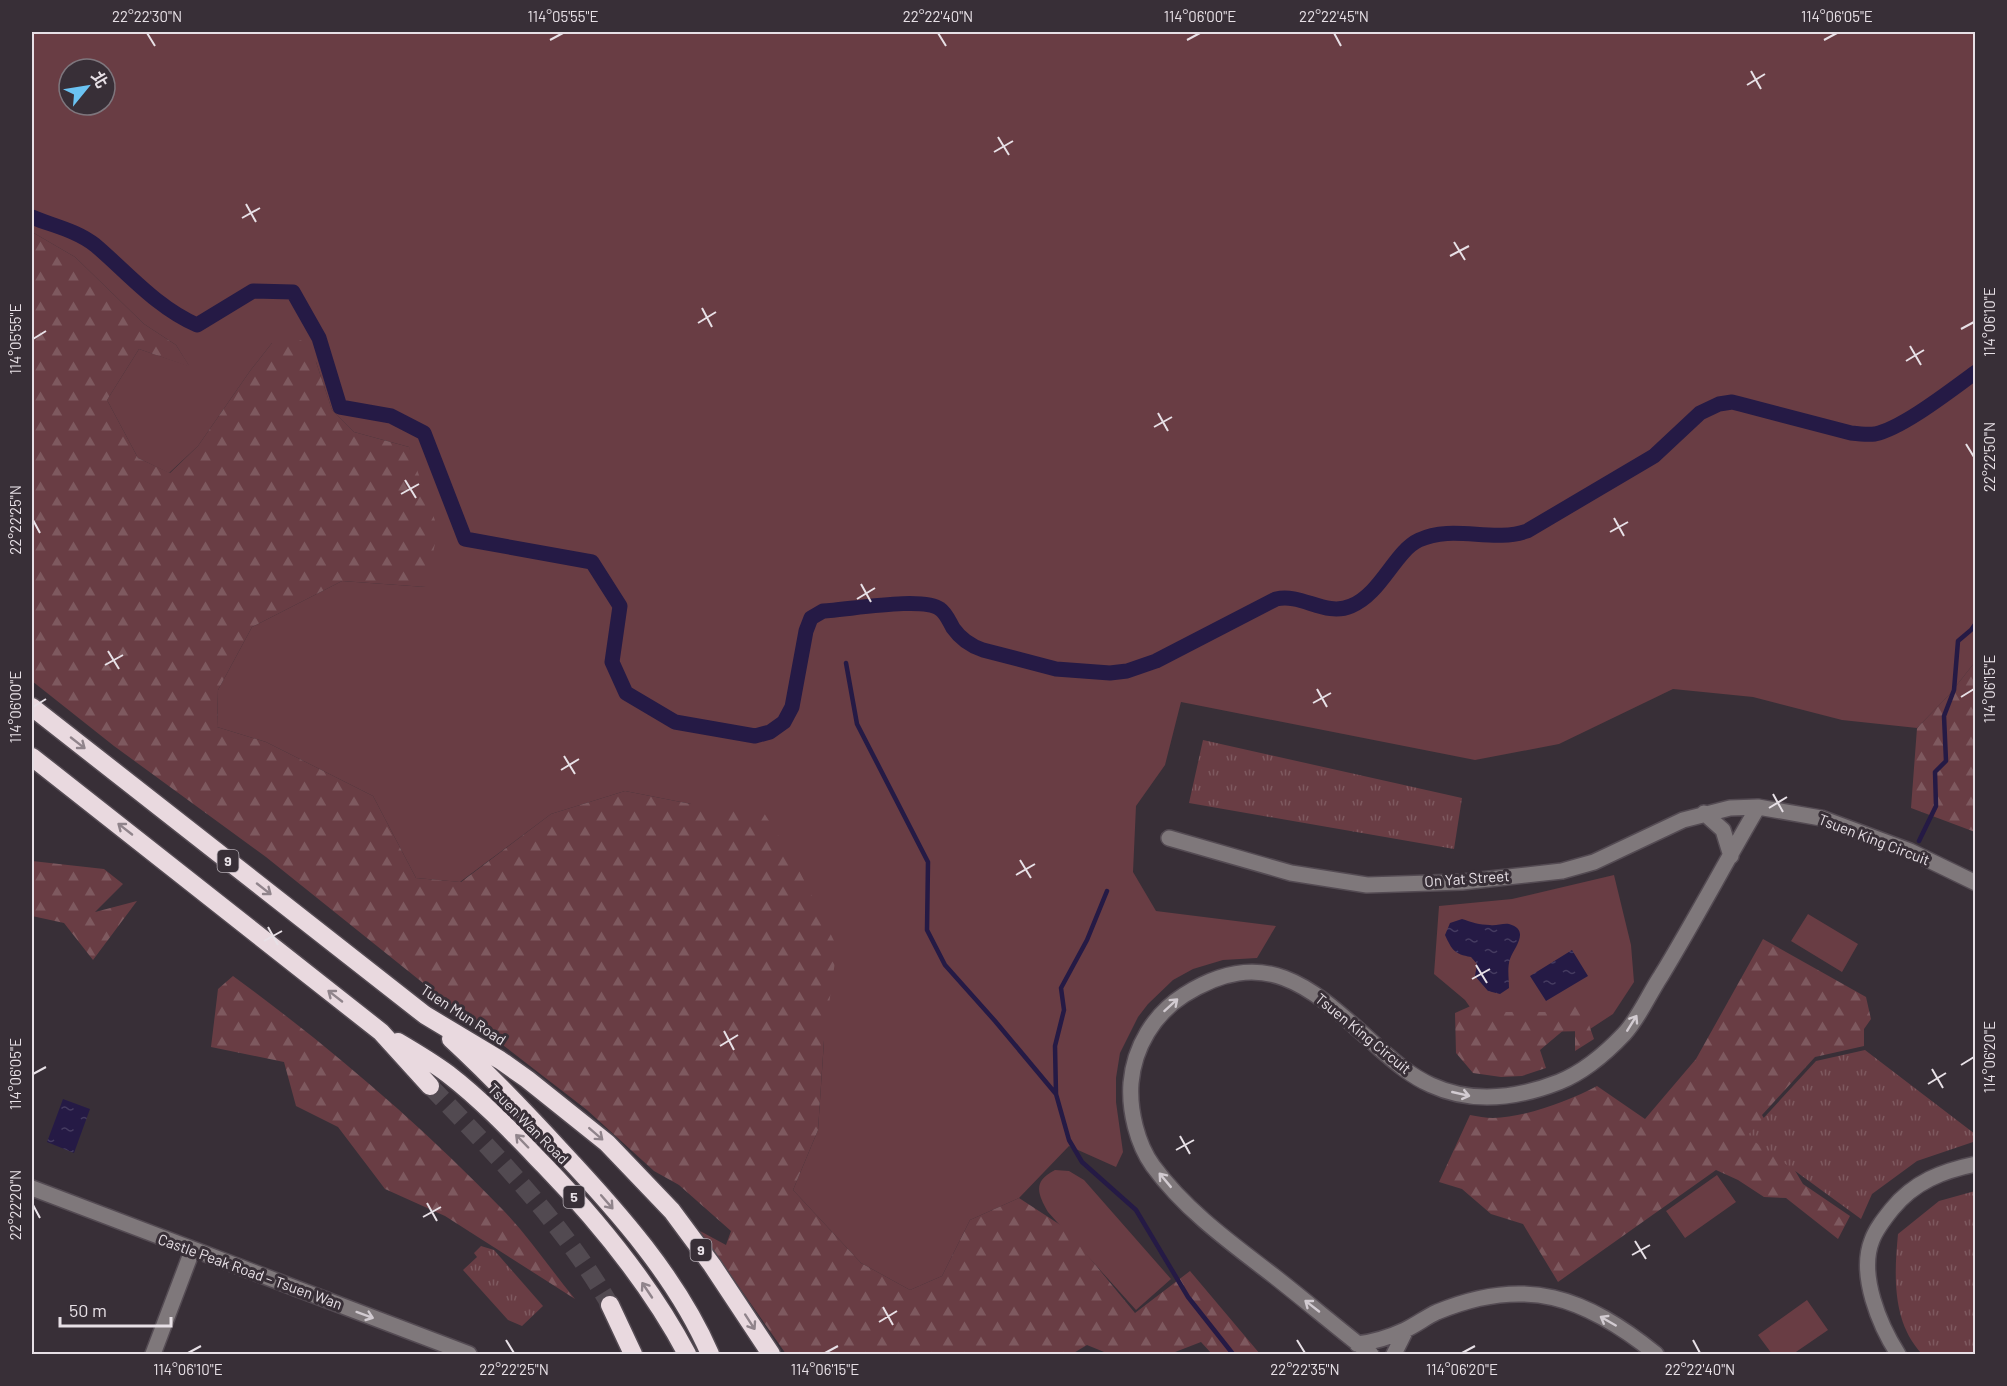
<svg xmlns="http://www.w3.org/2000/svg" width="2007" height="1386" font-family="Barlow,'Noto Sans TC',sans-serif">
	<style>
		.green { fill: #693d44; fill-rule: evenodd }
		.forest { fill: url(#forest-firs) }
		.park { fill: url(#park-tufts) }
		.water { fill: url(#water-ripples) }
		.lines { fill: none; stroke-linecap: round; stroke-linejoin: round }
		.stream { stroke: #251a45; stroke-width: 4.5 }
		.canal { stroke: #251a45; stroke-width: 15 }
		.highway-tunnel { stroke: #524a51; stroke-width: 18; stroke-dasharray: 18 9; stroke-linecap: butt }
		.minor-casing { stroke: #544b53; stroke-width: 18 }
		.highway-casing { stroke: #544b53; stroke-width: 21 }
		.minor { stroke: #7f787b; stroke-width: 15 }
		.highway { stroke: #e9d9df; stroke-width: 18 }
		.oneway { stroke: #90848b }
		.oneway2 { stroke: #d2cbd1 }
		.ticks { fill: none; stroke: #e7e0e6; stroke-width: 2 }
		.labels { text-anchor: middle; stroke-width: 6; stroke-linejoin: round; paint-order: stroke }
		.shield { fill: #382f37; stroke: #b2abb2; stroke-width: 1.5 }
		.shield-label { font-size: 14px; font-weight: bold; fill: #e7e0e6 }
		.street-label { font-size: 15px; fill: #e7e0e6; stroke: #382f37 }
		.neatline { fill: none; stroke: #e7e0e6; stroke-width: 2 }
		.ticks-label { font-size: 15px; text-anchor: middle; fill: #e7e0e6 }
	</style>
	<defs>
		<pattern id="forest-firs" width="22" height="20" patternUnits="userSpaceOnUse" patternTransform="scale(1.5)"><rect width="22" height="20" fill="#693d44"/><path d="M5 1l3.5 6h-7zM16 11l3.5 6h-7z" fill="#7e595f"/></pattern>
		<pattern id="park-tufts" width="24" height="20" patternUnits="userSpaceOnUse" patternTransform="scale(1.5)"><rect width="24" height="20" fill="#693d44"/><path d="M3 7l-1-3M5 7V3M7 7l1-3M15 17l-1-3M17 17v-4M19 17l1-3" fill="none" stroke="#7e595f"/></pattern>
		<pattern id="water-ripples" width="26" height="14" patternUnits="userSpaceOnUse" patternTransform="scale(1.5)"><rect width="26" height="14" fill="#251a45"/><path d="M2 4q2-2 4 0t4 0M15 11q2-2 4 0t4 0" fill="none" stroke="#453b60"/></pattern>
	</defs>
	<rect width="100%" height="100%" fill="#382f37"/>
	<path class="green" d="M32 32H1975V662L1949 695 1917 728 1842 720 1753 697 1673 689 1559 744 1475 760 1181 702 1165 765 1136 806 1133 872 1156 911 1276 926 1257 958 1223 960 1193 969 1173 980 1148 1004 1138 1017 1120 1053 1116 1078V1102L1123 1152 1116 1167 1069 1146 1019 1198 970 1220 942 1276 910 1290 861 1263 793 1190 818 1130 824 1041 691 804 625 791 551 814 460 882 416 878 373 796 266 742 217 727 218 690 252 627 342 581 426 587 409 447 354 432 332 410 316 362 272 343 250 371 198 446 169 473 138 458 107 400 139 349 189 366 176 345 144 324 75 257 32 232ZM69 69H105V105H69Z
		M1614 875 1631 945 1634 982 1613 1014 1587 1031 1538 1032 1481 1023 1465 1000 1434 974 1439 906 1512 899Z
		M1808 914 1858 944 1842 972 1791 941Z
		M1055 1170 1069 1171 1084 1180 1171 1279 1136 1310 1048 1212C1037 1193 1033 1181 1055 1170Z
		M1717 1175 1736 1202 1685 1238 1666 1211Z
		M1807 1300 1828 1330 1793 1354H1772L1758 1335Z"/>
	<path class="forest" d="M32 232 75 257 144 324 176 345 190 367 139 349 107 400 138 458 170 473 198 446 250 371 272 343 301 340 316 362 332 410 354 432 409 447 438 529 426 587 342 581 252 627 218 690 217 727 266 742 373 796 416 878 461 882 551 814 625 791 691 804 764 813 795 862 837 947 824 1040 818 1130 793 1190 861 1263 910 1290 942 1276 970 1220 1019 1198 1065 1228 1135 1313 1190 1271 1260 1354H1212L1201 1342 1170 1354H1109L1087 1345 1072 1354H786L700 1231 726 1245 731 1231 679 1185 654 1171 587 1110 433 991 266 857 114 746 32 681Z
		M1975 662V832L1911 808 1917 728 1949 695Z
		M32 861 104 869 123 884 95 912 137 901 93 960 64 923 32 916Z
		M1763 939 1866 997 1871 1019 1864 1029V1046L1815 1057 1762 1115 1803 1184 1850 1216 1838 1239 1786 1198 1764 1197 1738 1180 1716 1170 1558 1282 1523 1224 1491 1214 1462 1189 1439 1182 1470 1115C1477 1116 1486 1118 1493 1118 1526 1117 1569 1101 1597 1086L1645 1119 1696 1059Z
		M233 976C330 1047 420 1124 503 1210 529 1237 551 1270 575 1299L445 1216 385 1189 338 1127 296 1106 284 1062 211 1047 218 989Z
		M1580 996 1594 1007 1588 1022 1594 1039 1575 1051V1028L1565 1029 1540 1050 1546 1068 1522 1076 1501 1077 1473 1073 1456 1053 1455 1013 1482 1001 1495 1012H1547Z"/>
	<path class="park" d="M1203 740 1462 798 1454 849 1189 803Z
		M1865 1050 1975 1134 1976 1141 1917 1161 1872 1194 1861 1219 1747 1136 1816 1061Z
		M1975 1191V1354H1922C1892 1322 1894 1276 1898 1234L1939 1201Z
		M481 1246 494 1250 543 1306 522 1326 508 1320 463 1270 477 1257 474 1253Z"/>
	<path class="water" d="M1462 919C1471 922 1480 925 1490 925 1496 926 1503 923 1509 924 1531 930 1514 948 1510 959 1507 968 1509 979 1509 988L1500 994 1488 991 1475 976 1477 964 1471 957C1454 954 1452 950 1445 935L1450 923Z
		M1572 950 1588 976 1546 1001 1530 976Z
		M63 1099 90 1109 74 1153 47 1142Z"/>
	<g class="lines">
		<path class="stream" d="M846 663 857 724 928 862 927 930 945 965 995 1021 1056 1094
			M1919 841 1936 806 1935 772 1946 761 1944 716 1954 690 1958 641 1971 630 1976 623
			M1107 891 1087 940 1061 988 1064 1010 1055 1046 1056 1094 1069 1140 1082 1162 1136 1210 1188 1297 1233 1354"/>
		<path class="canal" d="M32 217C53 226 76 230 95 245 128 273 156 307 197 325L253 291 293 292 319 338 340 407 391 416 424 433 465 539 592 562 620 606 612 662 626 693 675 722 755 736 770 732 784 722 792 707 806 631 811 618 823 611C848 610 923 596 940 609 946 613 949 621 953 628 960 638 971 646 983 650L1056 669 1110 673 1127 671 1156 661 1276 599C1302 593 1325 617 1351 606 1381 594 1395 551 1419 540 1453 524 1492 543 1527 531L1654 456 1700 413 1719 404 1732 402 1740 404 1851 433C1859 434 1867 435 1875 434 1903 428 1951 390 1976 372"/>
		<path class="highway-tunnel" d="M430 1086C496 1155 562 1222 610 1305"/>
		<g class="minor-casing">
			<path id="minor" d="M1704 813 1723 830 1731 856
				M1169 838 1291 873 1367 885 1462 882 1562 871 1594 862 1683 820 1730 808 1758 807 1821 818 1910 851 1976 883
				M32 1188 469 1354
				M1357 1344C1374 1342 1390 1337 1405 1330 1416 1325 1426 1317 1437 1312 1526 1275 1585 1297 1656 1354
				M153 1354 192 1251
				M1371 1354C1339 1329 1307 1302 1274 1276 1231 1243 1185 1210 1153 1166 1137 1144 1129 1110 1131 1083 1134 1047 1154 1014 1184 995 1270 940 1318 994 1380 1049 1396 1063 1411 1076 1431 1085 1472 1104 1518 1098 1559 1082 1584 1072 1606 1053 1624 1034 1639 1018 1649 994 1661 976 1695 920 1725 863 1758 807
				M1394 1354 1406 1330
				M1898 1354C1880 1326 1858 1275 1872 1240 1876 1229 1884 1219 1892 1209 1914 1182 1942 1171 1976 1164"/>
		</g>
		<g class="highway-casing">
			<path id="highway" d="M32 707 425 1015 500 1060 527 1079 607 1143 672 1211 712 1265 771 1354
				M32 757 381 1032 430 1086
				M451 1039C490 1075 527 1114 563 1153 619 1213 677 1278 710 1354
				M398 1042C415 1052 432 1062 448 1074 483 1101 513 1133 544 1165 599 1222 650 1284 687 1354
				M610 1305 633 1354"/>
		</g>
		<use href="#minor" class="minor"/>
		<use href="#highway" class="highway"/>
	</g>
	<defs><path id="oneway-shaft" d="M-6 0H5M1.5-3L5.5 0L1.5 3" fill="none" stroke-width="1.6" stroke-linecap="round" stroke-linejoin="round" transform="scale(1.5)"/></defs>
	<g class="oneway">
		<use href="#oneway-shaft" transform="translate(78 743) rotate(38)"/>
		<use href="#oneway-shaft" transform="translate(125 829) rotate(-142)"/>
		<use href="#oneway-shaft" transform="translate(264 889) rotate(38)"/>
		<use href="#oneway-shaft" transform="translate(335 996) rotate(-142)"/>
		<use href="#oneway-shaft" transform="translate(596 1134) rotate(41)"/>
		<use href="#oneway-shaft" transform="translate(522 1141) rotate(-134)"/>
		<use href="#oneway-shaft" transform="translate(607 1202) rotate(49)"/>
		<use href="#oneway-shaft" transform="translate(647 1290) rotate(-124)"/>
		<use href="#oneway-shaft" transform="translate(750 1322) rotate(57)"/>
	</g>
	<g class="oneway2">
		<use href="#oneway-shaft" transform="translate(1171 1005) rotate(-42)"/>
		<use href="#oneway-shaft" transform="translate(1632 1023) rotate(-58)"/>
		<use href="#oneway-shaft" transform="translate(1461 1094) rotate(13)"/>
		<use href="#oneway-shaft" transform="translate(1165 1180) rotate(-130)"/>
		<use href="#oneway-shaft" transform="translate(1312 1306) rotate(-142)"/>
		<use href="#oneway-shaft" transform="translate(365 1315) rotate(20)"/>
		<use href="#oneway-shaft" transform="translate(1608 1321) rotate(-150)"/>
	</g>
	<path class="ticks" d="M147 33 155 46M938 33 946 46M1334 33 1341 46M550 40 563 33M1187 40 1200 33M1824 40 1837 33M1751 71 1761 89M1747 85 1765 74M998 137 1009 155M994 152 1013 141M246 204 256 222M242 218 260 208M1454 242 1465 260M1450 256 1469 246M702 308 712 327M698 323 716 312M1961 329 1974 322M33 339 46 331M1910 346 1921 365M1906 361 1924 350M1158 413 1168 431M1154 427 1172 417M1966 444 1974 457M405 480 416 498M401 494 419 484M1614 518 1624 536M33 520 40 533M1610 532 1628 522M861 584 871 602M857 599 875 588M108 651 119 669M105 665 123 655M1317 689 1327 707M1961 697 1974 689M1313 703 1331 693M33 707 46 699M564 756 575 774M561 770 579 759M1773 794 1783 812M1769 808 1787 797M1020 860 1031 878M1016 875 1035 864M268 927 278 945M264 941 282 931M1476 965 1487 983M1472 979 1490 969M724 1031 734 1050M720 1046 738 1035M1961 1065 1974 1057M1932 1069 1943 1088M33 1074 46 1067M1928 1084 1946 1073M1180 1136 1190 1154M1176 1150 1194 1140M427 1203 437 1221M33 1205 40 1218M423 1217 441 1207M1635 1241 1646 1259M1632 1255 1650 1245M883 1307 893 1325M879 1322 897 1311M506 1340 514 1353M1297 1340 1305 1353M1693 1340 1700 1353M188 1353 201 1346M825 1353 838 1346M1462 1353 1475 1346"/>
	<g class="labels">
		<g class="shield">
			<rect x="217.5" y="850" width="21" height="22" rx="4.5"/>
			<rect x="563.5" y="1186" width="21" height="22" rx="4.5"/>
			<rect x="690.5" y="1239" width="21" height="22" rx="4.5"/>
		</g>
		<g class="shield-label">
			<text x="228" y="866">9</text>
			<text x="574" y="1202">5</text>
			<text x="701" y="1255">9</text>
		</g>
		<g class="street-label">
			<text transform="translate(1874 840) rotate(21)" y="5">Tsuen King Circuit</text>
			<text transform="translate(1467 879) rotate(-4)" y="5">On Yat Street</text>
			<text transform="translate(463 1015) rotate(33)" y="5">Tuen Mun Road</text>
			<text transform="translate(1363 1034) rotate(39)" y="5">Tsuen King Circuit</text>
			<text transform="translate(528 1124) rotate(45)" y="5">Tsuen Wan Road</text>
			<text transform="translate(250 1272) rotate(20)" y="5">Castle Peak Road – Tsuen Wan</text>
		</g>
	</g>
	<rect width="2007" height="1386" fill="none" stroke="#382f37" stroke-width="66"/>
	<g transform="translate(87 87) rotate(60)"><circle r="28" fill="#382f37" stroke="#7e767d" stroke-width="1.5"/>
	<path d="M0-4.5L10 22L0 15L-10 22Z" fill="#6bc3f2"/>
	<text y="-9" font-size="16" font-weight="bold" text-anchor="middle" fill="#e7e0e6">北</text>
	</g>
	<path d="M60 1317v9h111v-9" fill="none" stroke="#e7e0e6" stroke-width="3"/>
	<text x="69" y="1317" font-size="18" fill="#e7e0e6" stroke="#382f37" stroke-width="4.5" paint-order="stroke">50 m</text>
	<rect x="33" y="33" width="1941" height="1320" class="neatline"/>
	<g class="ticks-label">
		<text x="147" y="22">22°22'30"N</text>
		<text x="563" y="22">114°05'55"E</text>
		<text x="938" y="22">22°22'40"N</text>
		<text x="1200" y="22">114°06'00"E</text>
		<text x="1334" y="22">22°22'45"N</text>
		<text x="1837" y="22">114°06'05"E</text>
		<text transform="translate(1990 322) rotate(-90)" y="5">114°06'10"E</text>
		<text transform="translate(16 339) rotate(-90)" y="5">114°05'55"E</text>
		<text transform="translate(1990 457) rotate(-90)" y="5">22°22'50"N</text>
		<text transform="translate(16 520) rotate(-90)" y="5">22°22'25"N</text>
		<text transform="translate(1990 689) rotate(-90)" y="5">114°06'15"E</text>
		<text transform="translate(16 707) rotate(-90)" y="5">114°06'00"E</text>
		<text transform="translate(1990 1057) rotate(-90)" y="5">114°06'20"E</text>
		<text transform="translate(16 1074) rotate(-90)" y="5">114°06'05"E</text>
		<text transform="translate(16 1205) rotate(-90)" y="5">22°22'20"N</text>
		<text x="188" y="1375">114°06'10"E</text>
		<text x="514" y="1375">22°22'25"N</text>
		<text x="825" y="1375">114°06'15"E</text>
		<text x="1305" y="1375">22°22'35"N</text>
		<text x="1462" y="1375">114°06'20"E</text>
		<text x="1700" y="1375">22°22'40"N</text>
	</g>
</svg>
